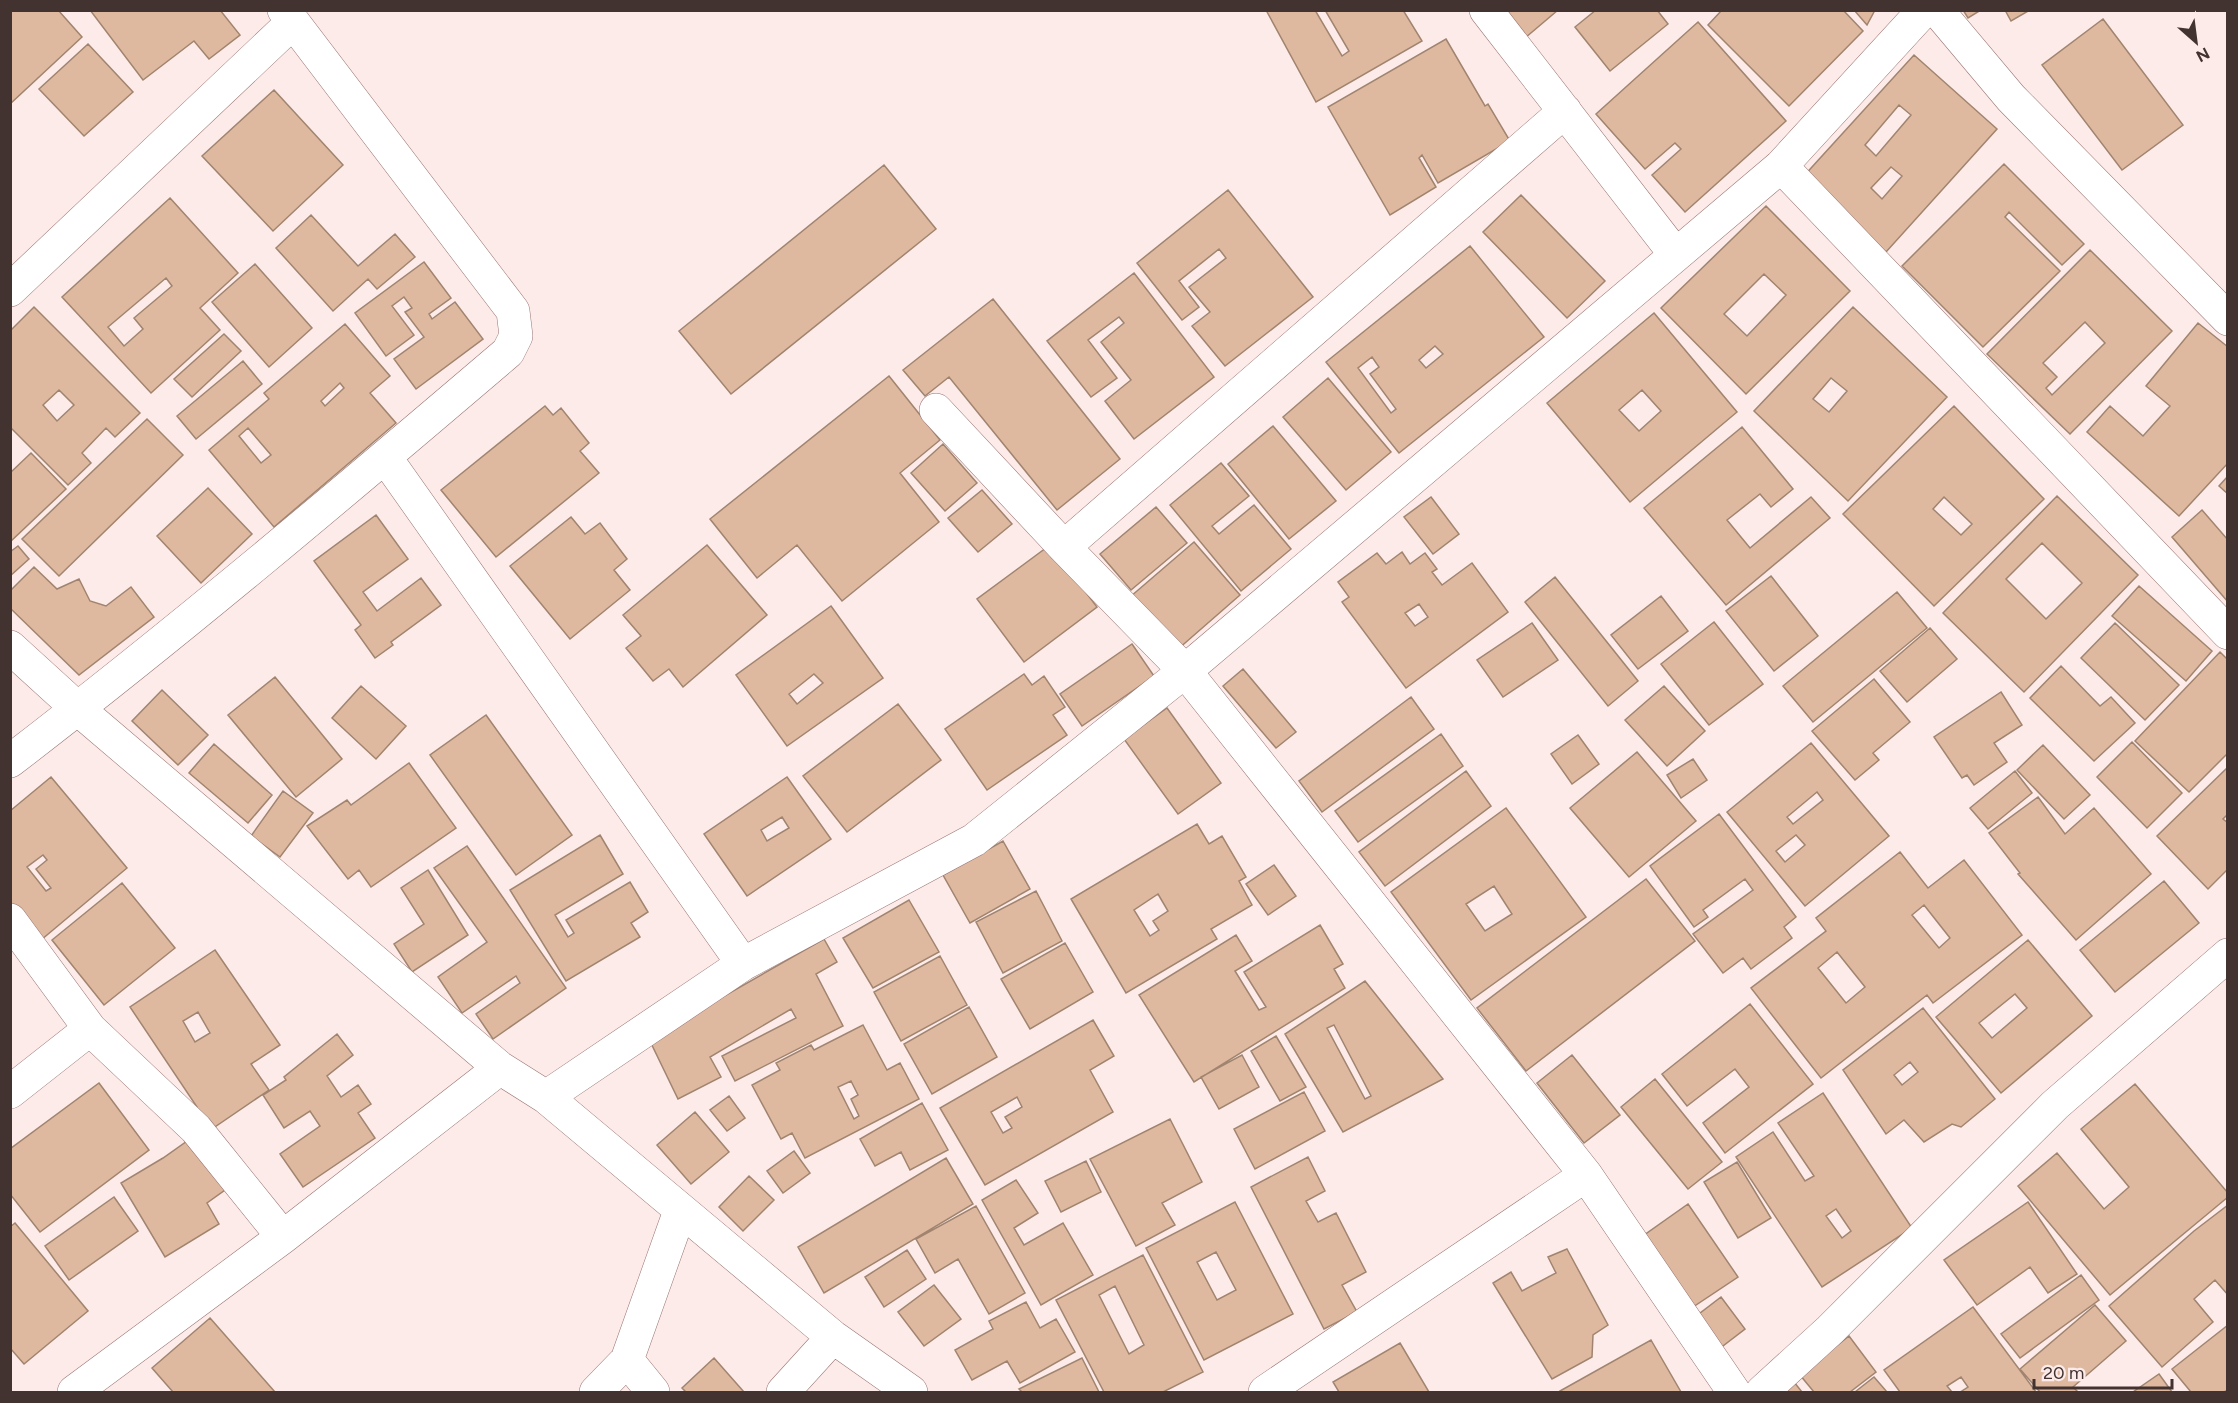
<svg xmlns="http://www.w3.org/2000/svg" width="2238" height="1403" font-family="Figtree,sans-serif">
	<style>
		.building { fill: #deb99f; stroke: #a1846f; stroke-width: 1.5; fill-rule: evenodd }
		.lines { fill: none; stroke-linecap: round; stroke-linejoin: round }
		.minor-casing { stroke: #997471; stroke-width: 34 }
		.minor { stroke: #fff; stroke-width: 33 }
	</style>
	<rect width="100%" height="100%" fill="#fcebe9"/>
	<path class="building" d="M10 10H58L82 37 10 104Z
		M90 10H220L240 35 209 59 194 41 143 80Z
		M1266 10H1315L1342 56 1349 51 1325 10H1403L1422 41 1316 102Z
		M1502 10H1558L1525 38Z
		M1596 10H1657L1668 24 1610 71 1575 27Z
		M1722 10H1843L1863 31 1789 106 1708 25Z
		M1854 10H1875L1867 25Z
		M1963 10H1981L1968 18Z
		M2005 10H2030L2011 21Z
		M2103 19 2183 125 2122 170 2042 65Z
		M1698 22 1786 121 1685 212 1652 175 1681 149 1675 143 1645 169 1596 114Z
		M1446 39 1485 106 1488 104 1510 141 1438 183 1422 155 1419 158 1436 187 1390 215 1328 107Z
		M88 44 133 92 84 136 39 89Z
		M1914 55 1997 129 1886 252 1802 178ZM1899 105 1911 115 1876 156 1865 145ZM1891 167 1902 176 1882 199 1871 188Z
		M274 90 343 165 273 231 202 156Z
		M2004 164 2084 244 2062 265 2009 212 2005 217 2060 271 1983 347 1902 266Z
		M884 165 936 229 731 394 679 331Z
		M1228 190 1313 297 1225 366 1192 326 1210 312 1189 287 1226 258 1219 249 1179 281 1199 307 1182 320 1137 263Z
		M1521 195 1605 281 1567 318 1483 232Z
		M170 198 238 273 200 308 220 330 151 393 62 297ZM166 278 172 286 134 318 143 329 124 346 108 327Z
		M1766 206 1850 291 1746 394 1661 308ZM1764 274 1786 295 1747 336 1724 314Z
		M311 215 358 266 395 234 415 257 377 289 368 279 333 311 276 248Z
		M1470 246 1544 337 1399 453 1326 362ZM1435 346 1443 354 1426 368 1419 360ZM1372 357 1379 367 1370 374 1396 409 1391 413 1358 368Z
		M2090 250 2172 331 2070 434 1987 354ZM2085 322 2105 343 2052 395 2046 388 2057 377 2043 363Z
		M424 262 451 298 429 314 432 319 455 302 483 339 416 389 394 359 424 337 405 312 412 308 404 297 392 306 414 335 386 356 355 313Z
		M255 264 312 328 269 367 212 302Z
		M1134 273 1214 377 1134 439 1105 401 1131 380 1101 342 1124 323 1119 317 1088 340 1117 378 1091 397 1047 341Z
		M993 299 1120 459 1057 510 949 377 925 396 903 370Z
		M34 307 140 413 115 437 106 428 82 453 91 463 68 485 10 427V331ZM59 390 74 405 57 421 43 405Z
		M1853 307 1947 397 1848 501 1754 411ZM1831 378 1847 391 1829 412 1813 399Z
		M1654 313 1737 412 1630 502 1547 403ZM1642 390 1661 411 1639 431 1619 410Z
		M2198 323 2228 347V463L2179 516 2087 432 2110 406 2143 436 2170 406 2146 386Z
		M345 324 390 376 370 393 396 423 274 527 209 450 269 399 264 393ZM340 383 344 388 325 406 321 401ZM248 428 271 455 261 463 239 436Z
		M224 334 241 351 192 397 174 379Z
		M243 361 262 384 196 439 177 416Z
		M889 376 940 440 900 473 939 522 842 601 797 545 757 578 710 519Z
		M1328 378 1391 452 1346 490 1283 417Z
		M545 406 553 415 561 408 589 443 580 451 599 473 496 557 441 490Z
		M1954 406 2044 499 1934 606 1843 514ZM1944 497 1972 524 1961 535 1933 509Z
		M147 419 183 455 59 576 22 539Z
		M1273 426 1336 501 1289 539 1228 464Z
		M1742 427 1793 489 1771 507 1760 494 1727 520 1750 548 1811 497 1830 518 1726 605 1644 508Z
		M943 444 977 483 945 511 911 473Z
		M31 453 66 489 10 542V473Z
		M1221 463 1249 496 1212 526 1219 534 1254 505 1291 549 1241 591 1170 505Z
		M2228 476V494L2219 486Z
		M208 488 252 534 201 583 157 536Z
		M982 490 1012 524 978 552 948 518Z
		M2057 496 2138 575 2024 692 1943 613ZM2042 543 2082 583 2046 619 2006 579Z
		M1431 497 1459 534 1433 554 1404 517Z
		M1156 507 1187 543 1131 590 1100 554Z
		M2202 510 2228 540V602L2172 537Z
		M376 515 408 559 363 592 377 611 421 578 441 605 391 642 393 645 375 658 355 630 361 625 314 561Z
		M571 517 585 534 600 523 627 559 614 570 630 590 570 639 510 566Z
		M1194 542 1240 595 1177 650 1130 597Z
		M707 545 767 615 683 687 669 669 653 681 626 648 641 636 623 615Z
		M1050 545 1097 607 1024 662 977 599Z
		M18 546 29 559 10 576V552Z
		M1402 552 1410 564 1425 553 1437 569 1432 572 1442 585 1472 563 1508 612 1406 688 1342 602 1349 597 1338 582 1377 553 1386 564ZM1419 604 1428 617 1415 626 1405 613Z
		M34 567 57 589 79 579 90 601 106 606 131 587 154 617 79 675 10 608V591Z
		M1771 576 1818 636 1774 671 1726 611Z
		M1555 577 1638 681 1608 706 1525 602Z
		M2139 586 2212 651 2186 681 2112 616Z
		M1897 592 1927 628 1813 722 1783 686Z
		M1661 596 1688 631 1638 669 1611 635Z
		M831 606 883 678 787 746 736 675ZM814 674 823 683 797 704 789 694Z
		M1714 622 1763 684 1709 725 1661 664Z
		M1532 623 1558 660 1503 697 1477 660Z
		M2115 623 2179 685 2145 720 2081 658Z
		M1930 628 1957 659 1907 702 1880 671Z
		M1132 644 1154 676 1082 726 1060 694Z
		M2220 652 2228 660V753L2189 792 2135 741Z
		M2061 666 2100 706 2111 697 2135 723 2094 761 2030 698Z
		M1243 669 1296 732 1276 748 1223 686Z
		M1024 674 1032 685 1044 676 1065 707 1053 715 1067 735 987 790 945 729Z
		M275 677 342 759 296 797 228 715Z
		M1874 679 1910 722 1873 753 1879 760 1855 780 1812 731Z
		M361 686 406 726 376 759 332 718Z
		M1664 686 1705 731 1667 766 1625 720Z
		M162 690 208 735 178 765 132 721Z
		M2001 692 2022 725 1994 743 2007 762 1974 785 1967 775 1962 778 1934 737Z
		M1411 697 1434 729 1322 812 1299 781Z
		M898 704 941 760 847 832 803 776Z
		M1167 708 1221 783 1178 814 1124 739Z
		M486 715 572 835 516 875 430 755Z
		M1441 734 1463 766 1358 842 1335 811Z
		M1578 735 1599 764 1572 784 1551 754Z
		M2132 742 2182 793 2147 828 2097 777Z
		M1811 743 1889 836 1805 906 1727 812ZM1817 792 1823 800 1793 824 1787 817ZM1796 835 1805 845 1785 862 1776 851Z
		M214 744 272 795 248 823 189 773Z
		M2043 745 2090 795 2064 819 2017 770Z
		M1637 752 1696 821 1629 877 1570 808Z
		M1693 759 1707 780 1681 798 1667 775Z
		M409 763 456 828 371 887 359 870 348 879 307 826 347 800 351 805Z
		M2228 767V814L2223 819 2228 823V869L2208 889 2157 836Z
		M1466 771 1491 806 1385 886 1359 852Z
		M2015 771 2032 793 1988 829 1970 808Z
		M51 777 127 868 41 940 10 904V811ZM43 855 47 860 36 869 51 888 46 891 27 867Z
		M787 777 831 839 747 896 704 834ZM782 817 789 828 767 841 761 830Z
		M283 791 313 813 280 857 251 836Z
		M2038 797 2065 834 2094 808 2151 874 2076 940 2018 874 2020 873 1989 833Z
		M1506 808 1586 917 1471 1000 1391 892ZM1494 886 1512 914 1485 931 1466 904Z
		M1719 814 1796 917 1784 927 1792 938 1751 969 1743 958 1723 973 1693 934 1753 890 1745 879 1703 910 1708 917 1694 927 1650 866Z
		M1197 824 1209 844 1222 836 1246 877 1239 881 1252 905 1211 929 1217 939 1126 993 1071 899ZM1158 894 1168 911 1153 921 1159 930 1150 936 1134 910Z
		M600 835 623 874 555 915 568 937 574 933 566 920 630 882 648 912 631 923 640 937 566 981 510 890Z
		M1003 841 1030 889 970 923 943 875Z
		M467 846 566 988 493 1039 476 1014 520 983 516 976 462 1013 438 977 487 942 434 868Z
		M1900 852 1928 888 1964 860 2022 935 1933 1003 1927 995 1821 1078 1751 988 1826 931 1816 918ZM1924 905 1950 938 1939 948 1912 915ZM1837 952 1865 987 1846 1003 1818 968Z
		M1274 865 1296 896 1268 915 1246 884Z
		M428 870 468 935 412 972 394 944 424 924 401 888Z
		M1646 879 1695 941 1526 1071 1477 1008Z
		M2164 881 2199 923 2115 992 2080 950Z
		M122 883 175 948 104 1005 52 940Z
		M1036 891 1062 941 1003 973 976 922Z
		M909 900 939 952 873 988 843 938Z
		M1320 925 1343 964 1334 969 1345 988 1194 1082 1139 995 1236 935 1252 961 1235 971 1259 1010 1266 1007 1244 972Z
		M824 939 837 962 816 974 843 1026 735 1081 722 1056 796 1018 791 1009 710 1057 721 1077 678 1099 649 1039Z
		M2028 940 2092 1016 2001 1093 1936 1017ZM2015 994 2027 1008 1992 1038 1979 1023Z
		M1065 943 1093 992 1030 1029 1001 979Z
		M215 950 280 1045 251 1064 269 1090 206 1133 191 1111 197 1107 130 1007ZM198 1012 210 1033 195 1042 183 1021Z
		M940 956 967 1005 901 1041 874 992Z
		M1365 981 1443 1079 1343 1132 1285 1034ZM1334 1025 1371 1096 1365 1099 1327 1028Z
		M1750 1004 1813 1084 1725 1153 1703 1123 1749 1087 1735 1069 1687 1106 1662 1074Z
		M969 1007 997 1057 932 1094 904 1044Z
		M1923 1008 1995 1099 1961 1127 1952 1124 1924 1142 1904 1120 1886 1134 1843 1070ZM1910 1062 1918 1072 1902 1085 1894 1075Z
		M1093 1020 1114 1056 1090 1070 1113 1112 985 1185 940 1108ZM1017 1097 1022 1107 1005 1117 1012 1128 1003 1133 991 1112Z
		M863 1025 887 1070 900 1063 919 1099 805 1158 792 1133 781 1139 752 1085 780 1070 776 1063 811 1045 814 1050ZM851 1081 858 1095 851 1099 859 1116 854 1119 838 1087Z
		M337 1034 353 1055 327 1076 341 1097 358 1085 371 1104 358 1113 375 1138 303 1187 280 1154 320 1126 310 1111 284 1128 263 1095 286 1080 284 1077Z
		M1276 1036 1306 1087 1280 1101 1251 1051Z
		M1242 1055 1259 1087 1219 1109 1201 1077Z
		M1572 1055 1620 1115 1584 1143 1537 1083Z
		M1655 1079 1722 1162 1688 1189 1621 1107Z
		M99 1083 149 1150 40 1232 10 1194V1149Z
		M2135 1084 2228 1193V1197L2110 1295 2018 1186 2057 1153 2104 1209 2129 1187 2081 1129Z
		M1304 1092 1325 1131 1255 1169 1234 1129Z
		M1823 1093 1912 1228 1822 1287 1736 1157 1773 1132 1805 1181 1814 1176 1778 1123ZM1836 1209 1851 1231 1842 1238 1826 1216Z
		M729 1096 745 1118 727 1131 710 1110Z
		M922 1103 948 1150 910 1170 901 1152 875 1166 860 1139Z
		M695 1112 729 1152 691 1184 657 1145Z
		M1170 1119 1202 1182 1162 1203 1175 1225 1136 1246 1090 1159Z
		M197 1134 232 1185 207 1203 219 1224 165 1257 121 1183 163 1158Z
		M794 1151 810 1173 783 1193 767 1171Z
		M1308 1157 1325 1191 1306 1201 1318 1222 1336 1213 1366 1272 1342 1285 1357 1312 1324 1329 1251 1187Z
		M946 1158 973 1204 824 1293 798 1247Z
		M1086 1161 1101 1192 1061 1212 1045 1181Z
		M1737 1162 1771 1218 1738 1238 1704 1182Z
		M749 1176 774 1200 743 1231 719 1207Z
		M1016 1180 1038 1213 1014 1228 1024 1245 1063 1223 1093 1275 1041 1305 982 1200Z
		M114 1197 138 1231 69 1280 45 1246Z
		M1235 1202 1293 1314 1204 1360 1146 1248ZM1216 1252 1236 1290 1217 1300 1197 1262Z
		M2028 1202 2077 1274 2048 1293 2030 1267 1977 1305 1944 1260Z
		M1688 1204 1738 1277 1690 1309 1640 1238Z
		M2228 1205V1295L2215 1280 2194 1299 2213 1322 2162 1367 2109 1306 2194 1231Z
		M976 1206 1025 1293 989 1314 958 1259 935 1273 916 1239Z
		M15 1223 88 1311 24 1364 10 1348V1227Z
		M1567 1249 1608 1325 1593 1335 1592 1357 1552 1379 1493 1283 1511 1272 1522 1291 1556 1273 1548 1257Z
		M907 1250 926 1279 884 1307 865 1277Z
		M1143 1255 1203 1372 1163 1392H1104L1056 1300ZM1115 1286 1144 1345 1129 1354 1099 1295Z
		M2081 1275 2099 1300 2020 1358 2001 1334Z
		M934 1285 961 1319 924 1346 898 1312Z
		M1721 1297 1745 1329 1719 1349 1695 1317Z
		M1026 1302 1040 1328 1056 1319 1075 1352 1020 1383 1007 1361 972 1380 955 1350 993 1329 989 1321Z
		M2095 1305 2126 1341 2073 1387 2078 1392H2040L2020 1369Z
		M1973 1307 2036 1392H1964L1962 1391 1968 1387 1961 1377 1947 1386 1952 1392H1900L1884 1370Z
		M210 1318 275 1392H173L152 1368Z
		M2228 1325V1390L2224 1392H2191L2172 1369Z
		M1849 1336 1876 1372 1850 1392H1814L1800 1375Z
		M1651 1340 1681 1392H1561L1560 1391Z
		M1400 1343 1429 1392H1339L1333 1382Z
		M714 1358 744 1392H686L682 1388Z
		M1082 1358 1099 1392H1022L1019 1389Z
		M2159 1374 2172 1392H2133Z
		M1874 1377 1887 1392H1855Z
		M1794 1382 1802 1392H1780Z"/>
	<g class="lines">
		<g class="minor-casing">
			<path id="minor" d="M1486 10 1676 255
				M1937 10 2011 98 2228 319
				M1781 166 2228 633
				M10 290 293 22
				M936 410 1064 547 1185 671 1586 1175 1734 1392
				M385 457 743 964
				M1064 547 1565 111
				M10 647 78 709 500 1068 546 1097 833 1337 911 1392
				M10 761C181 630 345 491 508 352L516 336 513 311 284 10
				M10 920 90 1029 196 1129 283 1237
				M10 1092 90 1029
				M546 1097 743 964 974 840 1185 671 1781 166 1924 10
				M627 1360 653 1392
				M74 1392 283 1237 500 1068
				M596 1392 627 1360 680 1211
				M783 1392 833 1337
				M1265 1392 1586 1175
				M1762 1392 1830 1330 2055 1105 2228 955"/>
		</g>
		<use href="#minor" class="minor"/>
	</g>
	<rect width="2238" height="1403" fill="none" stroke="#423230" stroke-width="24"/>
	<g transform="translate(2196 42) rotate(152)" stroke="#fcebe9" stroke-width="4.5" paint-order="stroke">
	<path d="M0-4.5L10 22L0 15L-10 22Z" fill="#423230"/>
	<text y="-9" font-size="16" font-weight="bold" text-anchor="middle" fill="#423230">N</text>
	</g>
	<path d="M2034 1379v9h138v-9" fill="none" stroke="#423230" stroke-width="3"/>
	<text x="2043" y="1379" font-size="18" fill="#423230" stroke="#fcebe9" stroke-width="4.5" paint-order="stroke">20 m</text>
</svg>
